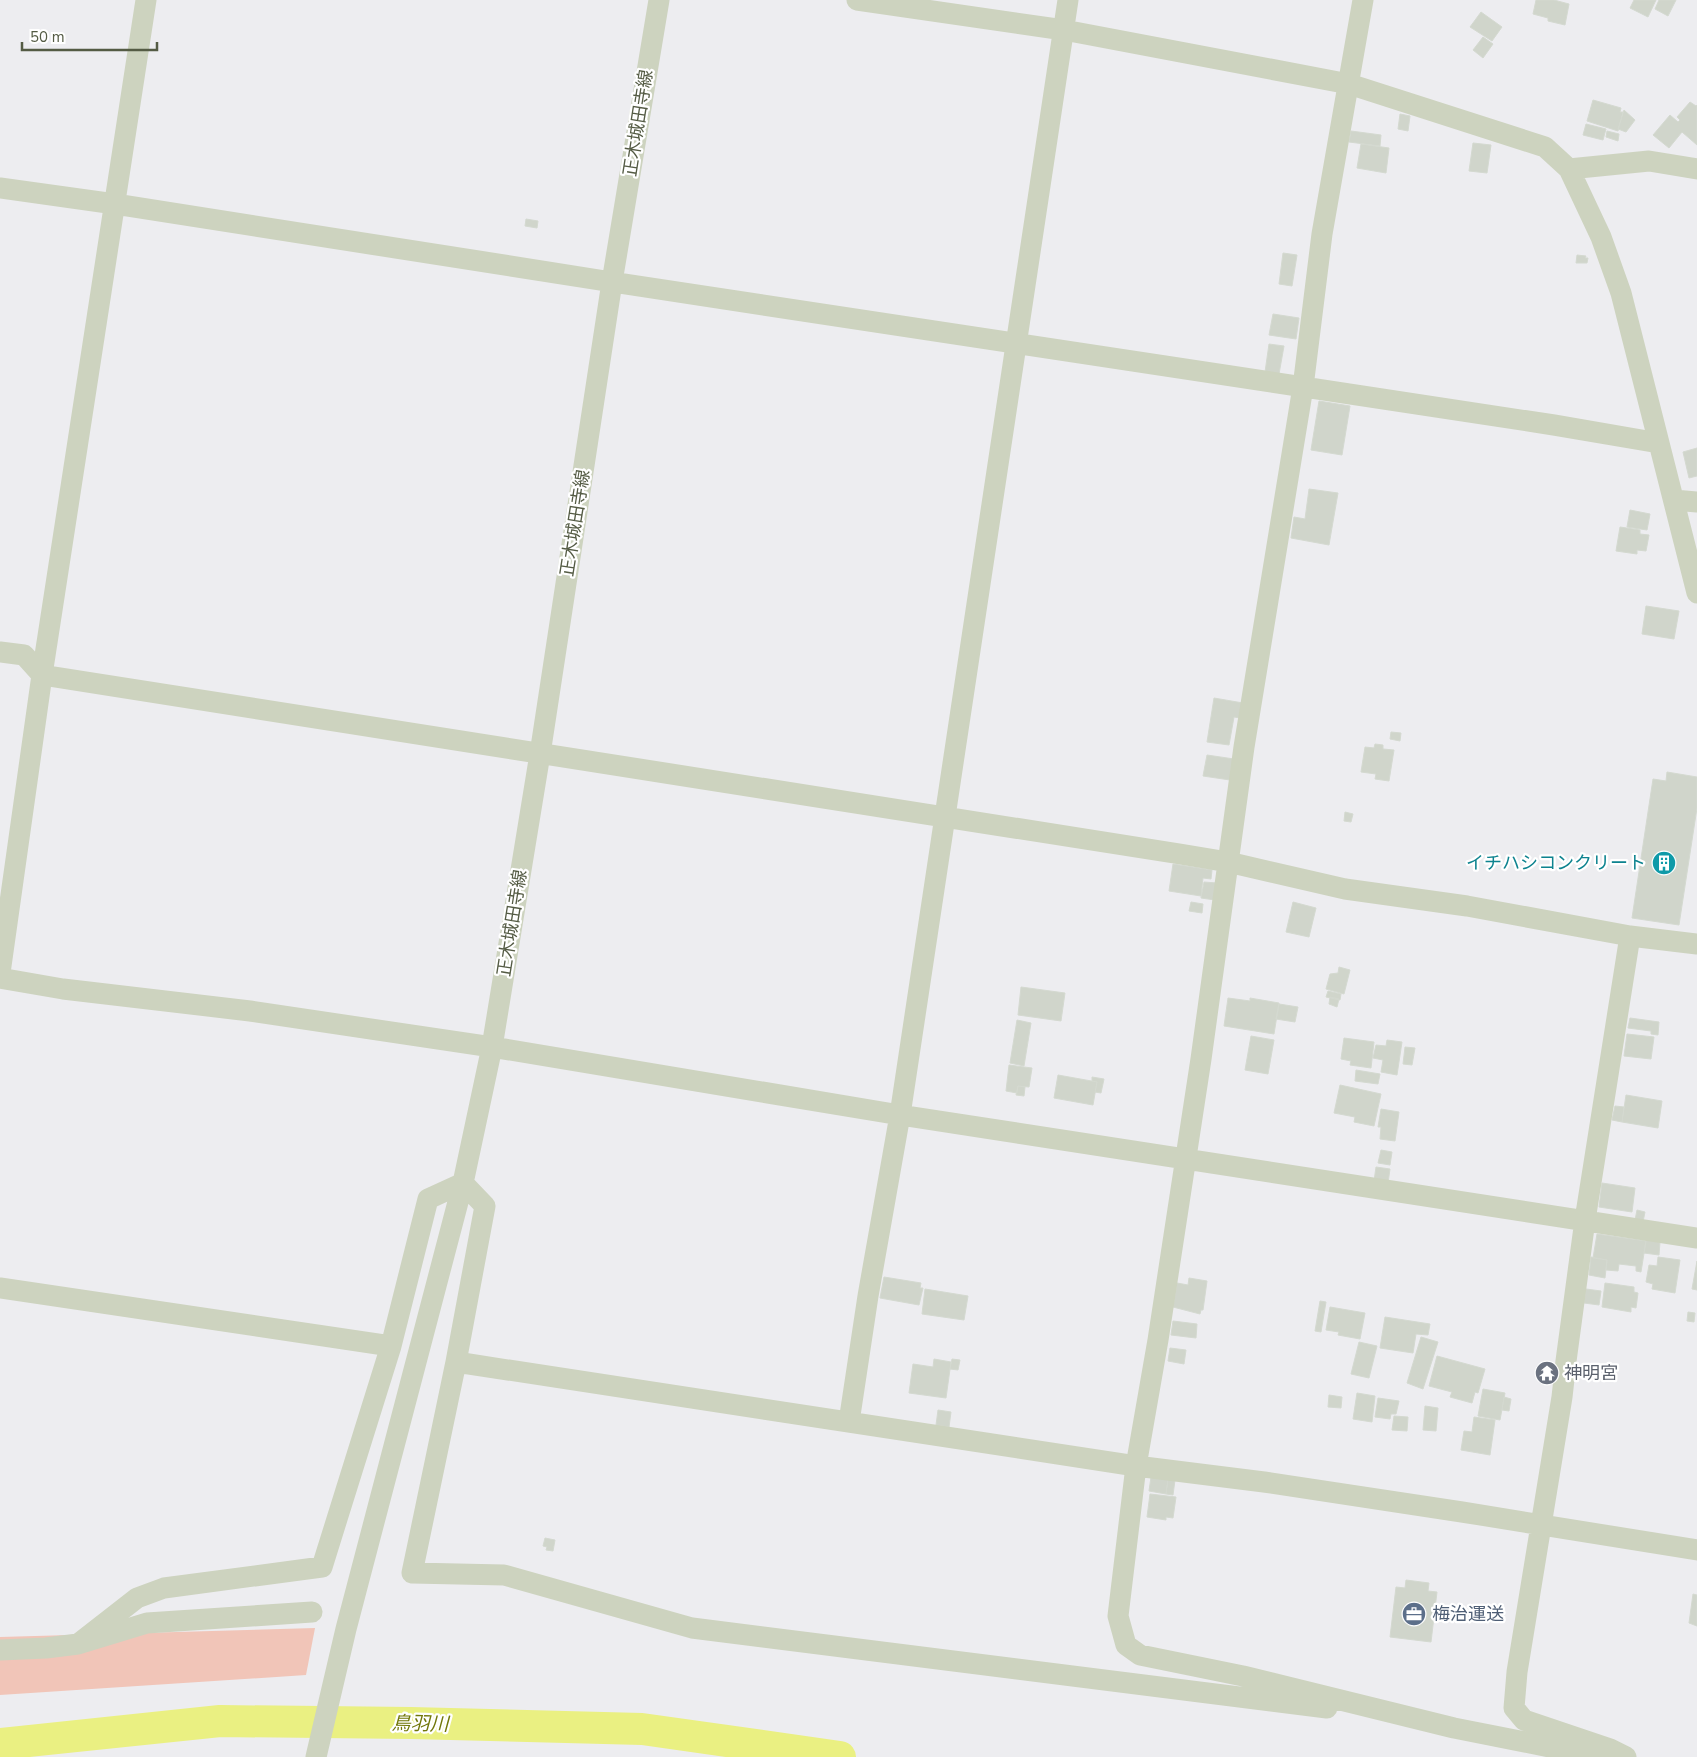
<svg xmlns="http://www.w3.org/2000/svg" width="1697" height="1757" font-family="'Nunito Sans','Noto Sans JP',sans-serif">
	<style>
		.green { fill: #f1c5b8 }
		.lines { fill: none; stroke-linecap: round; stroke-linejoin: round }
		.river { stroke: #eaf082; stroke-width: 32 }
		.building { fill: #d0d5cb; stroke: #d4d9d0 }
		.minor { stroke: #cdd3bf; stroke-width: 21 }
		.labels { text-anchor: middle; stroke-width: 4.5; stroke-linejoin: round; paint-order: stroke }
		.street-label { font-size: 18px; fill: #545b44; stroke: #fff }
		.culture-label { font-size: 18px; fill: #0d838f; stroke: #fff; text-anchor: end }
		.worship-label { font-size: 18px; fill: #5b616d; stroke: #fff; text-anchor: start }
		.service-label { font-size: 18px; fill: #4e5e75; stroke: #fff; text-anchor: start }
		.water-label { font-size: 19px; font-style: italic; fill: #717709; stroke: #fff }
	</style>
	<rect width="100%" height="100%" fill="#ededf0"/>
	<path class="green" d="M315 1628 306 1675 0 1695V1637Z"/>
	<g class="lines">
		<path class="river" d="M0 1744 220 1721 411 1723 642 1729 840 1757"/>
	</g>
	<path class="building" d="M1536 0H1554L1569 4 1565 25 1548 21V18L1533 14Z
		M1634 0H1656L1648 17 1630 8Z
		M1659 0H1676L1668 16 1655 9Z
		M1481 12 1502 27 1492 41 1470 27Z
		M1483 37 1493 44 1483 58 1473 50Z
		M1593 100 1621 108 1620 112H1623L1618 131 1587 121Z
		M1690 102 1696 106 1697 105V145L1682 132 1669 148 1653 135 1670 115 1678 122 1680 120 1677 117Z
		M1624 110 1635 120 1626 132 1618 129Z
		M1400 114 1410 116 1408 131 1398 129Z
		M1586 124 1606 129 1603 140 1583 135Z
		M1351 131 1381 135 1380 146 1349 142Z
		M1607 131 1619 134 1618 141 1606 137Z
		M1473 143 1491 145 1487 173 1469 171Z
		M1361 144 1389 148 1386 173 1357 168Z
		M526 219 538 221 537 228 525 226Z
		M1283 253 1297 255 1292 286 1279 284Z
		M1577 255 1586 256 1585 258H1588L1587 263H1576Z
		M1273 314 1299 318 1296 339 1269 335Z
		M1269 344 1284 346 1279 374 1265 372Z
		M1319 401 1350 406 1342 455 1311 450Z
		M1697 448V476L1689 478 1683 452Z
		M1309 489 1338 493 1329 545 1291 538 1294 517 1305 519Z
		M1630 510 1650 514 1647 530 1627 527Z
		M1620 527 1640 530V534L1649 535 1646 551 1637 550V554L1616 551Z
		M1646 606 1679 611 1674 639 1642 634Z
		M1214 698 1243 703 1240 718 1234 717 1229 745 1207 742Z
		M1391 732 1401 733 1400 741 1390 739Z
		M1375 744 1383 745V749L1394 750 1389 781 1375 779 1376 774 1361 772 1365 747 1374 748Z
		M1207 755 1234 759 1230 780 1203 776Z
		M1667 772 1697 777V808L1679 925 1632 918 1653 779 1666 781Z
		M1345 812 1353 814 1351 822 1344 821Z
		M1173 864 1212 870 1211 879 1203 878 1201 896 1169 891Z
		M1204 882 1217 883 1215 900 1201 898Z
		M1191 902 1203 904 1202 913 1189 911Z
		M1293 902 1316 908 1309 937 1286 932Z
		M1339 967 1350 970 1344 994 1326 989 1330 974 1338 973Z
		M1021 987 1065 993 1061 1021 1018 1015Z
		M1328 991 1341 994 1340 1000 1326 997Z
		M1330 997 1339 999 1337 1007 1329 1004Z
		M1228 998 1250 1001V998L1279 1003 1274 1034 1224 1026Z
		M1279 1004 1298 1007 1295 1022 1276 1019Z
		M1630 1018 1659 1022 1658 1035 1651 1034V1031L1628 1028Z
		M1017 1020 1031 1023 1024 1066 1010 1063Z
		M1627 1034 1654 1037 1651 1059 1624 1056Z
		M1251 1036 1274 1040 1268 1074 1245 1070Z
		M1344 1038 1374 1042 1371 1068 1350 1065 1351 1061 1341 1059Z
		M1387 1040 1402 1042 1397 1075 1381 1072 1383 1060 1373 1058 1376 1045 1386 1046Z
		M1405 1047 1415 1048 1412 1065 1403 1064Z
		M1009 1065 1032 1068 1029 1087 1018 1086 1017 1093 1006 1091Z
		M1356 1070 1380 1074 1378 1084 1355 1081Z
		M1058 1075 1097 1082 1093 1105 1054 1098Z
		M1092 1077 1104 1079 1101 1093 1095 1092 1097 1082 1092 1081Z
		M1340 1085 1381 1094 1374 1126 1354 1122 1355 1117 1334 1113Z
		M1018 1086 1025 1087 1024 1096 1016 1095Z
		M1626 1095 1662 1101 1658 1128 1622 1122Z
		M1615 1106 1624 1107 1622 1122 1612 1120Z
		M1381 1109 1399 1112 1395 1141 1380 1139 1381 1127H1378Z
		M1381 1150 1392 1152 1390 1165 1378 1163Z
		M1376 1167 1390 1169 1388 1183 1374 1181Z
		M1602 1183 1635 1188 1632 1212 1599 1207Z
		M1637 1210 1645 1212 1643 1222 1635 1220Z
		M1597 1234 1646 1241 1641 1272 1636 1271V1266L1619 1264 1618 1271 1606 1270 1607 1260 1593 1258Z
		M1646 1240 1660 1242 1659 1255 1644 1253Z
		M1591 1257 1607 1260 1605 1278 1589 1275Z
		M1658 1257 1680 1260 1675 1293 1652 1289 1653 1284 1646 1282 1649 1265 1657 1266Z
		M1697 1261V1290L1692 1289Z
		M884 1277 921 1283 920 1288H923L919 1305 880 1298Z
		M1189 1278 1207 1281 1203 1310H1201L1200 1314 1173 1307 1177 1283 1188 1285Z
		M1605 1283 1634 1287V1292L1638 1293 1636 1308 1631 1307V1312L1602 1307Z
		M925 1289 968 1296 964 1320 922 1314Z
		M1586 1289 1601 1291 1599 1305 1584 1303Z
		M1320 1301 1326 1302 1321 1332 1315 1331Z
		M1330 1307 1365 1313 1360 1339 1338 1335 1339 1332 1326 1330Z
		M1688 1312 1695 1313 1694 1322 1687 1321Z
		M1385 1317 1430 1324 1428 1335 1416 1334 1413 1353 1380 1348Z
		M1173 1321 1197 1324 1196 1338 1171 1335Z
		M1421 1337 1438 1342 1423 1389 1407 1383Z
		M1359 1342 1377 1346 1369 1378 1351 1374Z
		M1170 1348 1186 1350 1184 1364 1168 1361Z
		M1437 1356 1485 1369 1478 1393 1475 1392 1472 1403 1450 1397 1452 1392 1429 1386Z
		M934 1359 951 1362 946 1398 909 1393 913 1364 933 1367Z
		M952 1359 960 1360 958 1370 950 1369Z
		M1542 1366 1553 1368 1551 1380 1540 1378Z
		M1483 1389 1505 1393 1500 1420 1478 1416Z
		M1357 1393 1375 1396 1372 1422 1353 1419Z
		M1329 1395 1342 1397 1341 1408 1328 1407Z
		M1504 1397 1511 1399 1509 1411 1502 1410Z
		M1378 1398 1399 1401 1396 1414H1391L1390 1419 1375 1417Z
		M1425 1406 1438 1408 1436 1431 1423 1430Z
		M938 1410 951 1412 949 1427 936 1425Z
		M1394 1416 1408 1417 1407 1431 1392 1430Z
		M1474 1417 1495 1420 1490 1455 1461 1450 1464 1431 1472 1432Z
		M1151 1477 1168 1479 1166 1494 1149 1491Z
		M1168 1479 1175 1480 1173 1495 1166 1494Z
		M1150 1494 1176 1497 1173 1518 1166 1517V1520L1147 1517Z
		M545 1538 555 1540 553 1551 546 1550 547 1547 543 1546Z
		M1406 1580 1429 1583 1428 1591 1437 1592 1431 1642 1390 1637 1396 1587 1405 1588Z
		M1693 1594 1697 1595V1626L1689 1623Z"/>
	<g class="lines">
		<path class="minor" d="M857 0 1064 30 1349 84 1545 147 1569 169 1601 237 1621 293 1697 593
			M1363 0 1322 234 1303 387 1244 747 1201 1059 1158 1340 1136 1466 1118 1616 1126 1645 1140 1655 1243 1676 1454 1728 1600 1757
			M1569 169 1649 161 1697 169
			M0 188 115 204 612 282 1554 425 1659 443
			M1674 500 1697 502
			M0 652 24 655 42 675 1180 854 1228 862 1345 889 1467 906 1630 936 1697 944
			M0 973 42 675 146 0
			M0 978 63 989 250 1011 492 1047 900 1115 1697 1238
			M0 1288 391 1346
			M456 1362 1136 1466 1264 1482 1462 1512 1697 1550
			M849 1422 868 1296 900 1115 1068 0
			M78 1644 137 1598 164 1588 322 1567 391 1346 428 1199 463 1183 485 1206 456 1362 412 1573 504 1575 692 1628 1327 1708
			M0 1650 46 1648 78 1644 147 1623 312 1612
			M316 1757 346 1629 463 1183 492 1047 540 754 612 282 659 0
			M1626 1757 1610 1749 1524 1720 1514 1708 1517 1672 1562 1397 1566 1361 1585 1220 1630 936"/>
	</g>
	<defs>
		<g id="building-disc" transform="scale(1.25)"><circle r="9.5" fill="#0f9aa8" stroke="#fff"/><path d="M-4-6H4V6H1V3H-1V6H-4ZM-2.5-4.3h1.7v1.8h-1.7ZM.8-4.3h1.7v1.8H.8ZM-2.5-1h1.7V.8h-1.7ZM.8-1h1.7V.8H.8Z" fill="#fff"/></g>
		<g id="temple-disc" transform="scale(1.25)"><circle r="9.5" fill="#6b7280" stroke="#fff"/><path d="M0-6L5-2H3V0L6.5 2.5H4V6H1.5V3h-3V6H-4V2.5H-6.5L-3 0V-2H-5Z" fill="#fff"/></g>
		<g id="office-disc" transform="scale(1.25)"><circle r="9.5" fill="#5c6f8a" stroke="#fff"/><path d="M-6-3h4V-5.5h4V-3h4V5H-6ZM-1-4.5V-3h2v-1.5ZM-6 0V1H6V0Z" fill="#fff"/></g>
	</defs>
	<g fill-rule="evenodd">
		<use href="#building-disc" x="1664" y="863"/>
		<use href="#temple-disc" x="1547" y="1373"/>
		<use href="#office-disc" x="1414" y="1614"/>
	</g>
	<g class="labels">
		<g class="street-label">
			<text transform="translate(638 123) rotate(-81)" y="6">正木城田寺線</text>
			<text transform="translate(575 523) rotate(-81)" y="6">正木城田寺線</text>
			<text transform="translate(512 923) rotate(-81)" y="6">正木城田寺線</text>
		</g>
		<g class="culture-label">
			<text x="1646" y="869">イチハシコンクリート</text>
		</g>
		<g class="worship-label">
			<text x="1564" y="1379">神明宮</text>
		</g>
		<g class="service-label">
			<text x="1432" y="1620">梅治運送</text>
		</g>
		<g class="water-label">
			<text transform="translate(420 1723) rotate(1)" y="7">鳥羽川</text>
		</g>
	</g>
	<path d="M22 42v8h135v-8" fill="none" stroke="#545b44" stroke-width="2.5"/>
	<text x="30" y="42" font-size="15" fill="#545b44" stroke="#ffffff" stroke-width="4" paint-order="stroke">50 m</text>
</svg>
